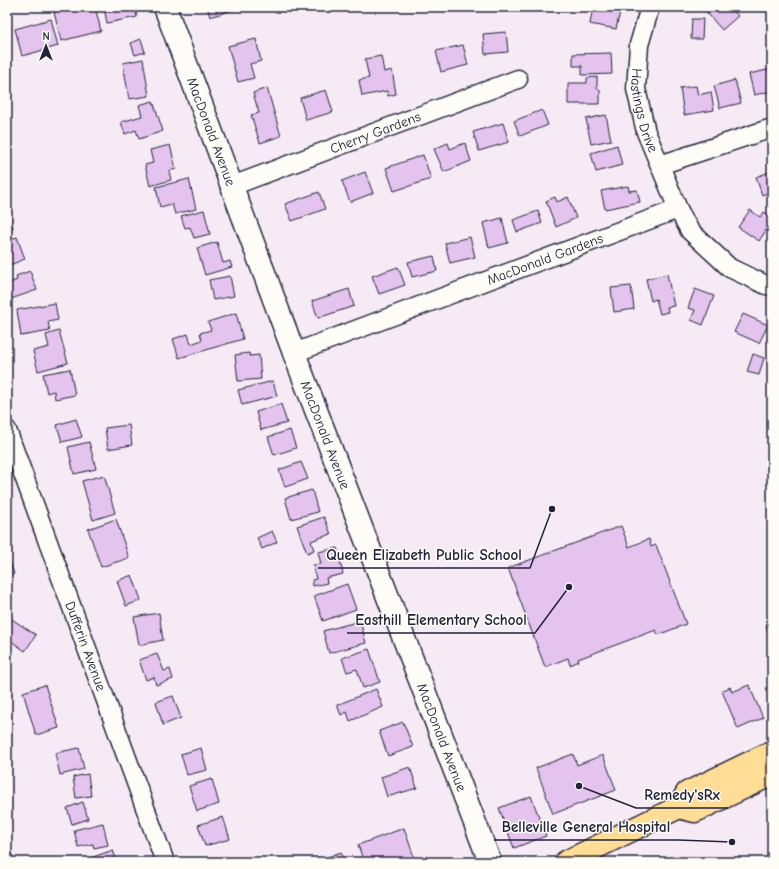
<svg xmlns="http://www.w3.org/2000/svg" width="779" height="869" font-family="'Comic Neue',sans-serif">
	<style>
		.building { fill: #e4c3ef; stroke: #22223b }
		.lines { fill: none; stroke-linecap: round; stroke-linejoin: round }
		.street-casing { stroke: #22223b; stroke-width: 21 }
		.secondary-casing { stroke: #22223b; stroke-width: 25 }
		.primary-casing { stroke: #22223b; stroke-width: 25 }
		.street { stroke: #fdfcf7; stroke-width: 18 }
		.secondary { stroke: #fdfcf7; stroke-width: 22 }
		.primary { stroke: #ffdd96; stroke-width: 22 }
		.labels { text-anchor: middle; stroke-width: 3; stroke-linejoin: round; paint-order: stroke }
		.street-label { font-size: 14px; fill: #22223b; stroke: #fdfcf7 }
		.leader { fill: none; stroke: #22223b; stroke-width: 1.5 }
		.callout-dot { fill: #22223b; stroke: #fdfcf7; stroke-width: 1.5 }
		.callout-label { font-size: 15px; text-anchor: middle; font-weight: bold; fill: #22223b; stroke: #fdfcf7; stroke-width: 3; stroke-linejoin: round; paint-order: stroke }
	</style>
	<rect width="100%" height="100%" fill="#f6ebf5"/>
	<filter id="ink" filterUnits="userSpaceOnUse"><feTurbulence type="fractalNoise" baseFrequency=".025" numOctaves="2"/><feDisplacementMap in="SourceGraphic" scale="8" xChannelSelector="R" yChannelSelector="G"/><feConvolveMatrix kernelMatrix="1 2 1 2 8 2 1 2 1" color-interpolation-filters="sRGB"/></filter>
	<g filter="url(#ink)">
		<path class="building" d="M75 7H95L101 31 61 41 54 12Z
			M104 7H135L137 17 107 23Z
			M207 7H242L210 17Z
			M593 7 620 12 616 29 590 24Z
			M702 7H730L738 16 722 30Z
			M51 19 58 46 22 56 15 29Z
			M692 19H703L702 39H691Z
			M506 32 508 52 485 54 483 34Z
			M141 39 145 52 135 55 131 43Z
			M256 39 261 61 250 64 254 78 238 82 228 46Z
			M463 45 468 65 441 72 436 51Z
			M611 53 612 74 582 75V66H573V54Z
			M381 56 384 72 392 70 396 94 388 96 387 91 362 96 359 80 369 78 365 59Z
			M143 59 149 96 129 99 123 63Z
			M772 69V91L754 95 749 74Z
			M597 77V89H600V104H568V83H587V78Z
			M735 80 741 103 720 108 714 86Z
			M696 86 698 95 711 92 714 110 684 115 680 88Z
			M267 88 281 136 260 143 251 115 259 113 253 93Z
			M326 90 333 112 306 120 300 98Z
			M153 101 163 131 139 139 136 130 125 134 121 122 142 116 139 105Z
			M542 110 548 125 520 136 514 121Z
			M606 115 611 140 591 144 586 119Z
			M503 123 509 142 479 151 473 132Z
			M448 143 450 149 465 143 471 161 444 172 434 149Z
			M170 145 176 169 169 171 171 180 150 186 145 165 153 163 150 150Z
			M617 145 622 165 596 172 591 153Z
			M423 155 431 179 394 191 386 168Z
			M772 171V191L762 195 756 177Z
			M365 172 373 193 350 202 342 181Z
			M189 179 196 209 175 214 172 204 160 207 156 187Z
			M628 186 629 191 637 190 640 202 605 209 601 191Z
			M319 192 325 209 292 221 285 204Z
			M555 197 557 202 568 197 576 218 556 227 546 201Z
			M7 207 13 228 7 230Z
			M204 210 210 234 194 238 190 227 185 228 181 216Z
			M750 210 760 217 764 212 772 217V226L771 228 768 227 759 241 738 227Z
			M538 211 542 223 517 232 513 220Z
			M502 218 508 243 489 248 483 223Z
			M17 237 25 259 7 266V241Z
			M470 237 475 257 450 263 445 243Z
			M217 242 223 263 230 261 232 267 205 275 197 248Z
			M434 256 437 271 412 277 408 262Z
			M398 267 405 285 379 294 372 276Z
			M30 271 37 290 8 300 7 284 17 280 16 276Z
			M667 274 674 306 667 307 668 312 660 314 656 299 651 301 646 279Z
			M230 276 234 296 213 300 209 280Z
			M631 286 634 309 614 312 611 288Z
			M349 289 354 306 318 318 312 301Z
			M695 289 714 296 703 325 691 320 695 310 688 308Z
			M55 303 58 320 48 322 50 331 21 336 17 310Z
			M236 313 243 339 179 358 173 339 188 334 191 344 202 340 200 333 211 330 208 322Z
			M743 314 768 325 759 343 734 332Z
			M59 331 68 363 38 371 33 351 49 347 46 335Z
			M249 353 250 356 259 355 261 379 238 381 235 355Z
			M753 354 764 358 759 375 747 372Z
			M70 369 75 395 55 399 54 391 47 393 43 374Z
			M273 381 277 396 242 405 238 390Z
			M281 404 287 423 261 430 256 412Z
			M76 419 82 437 62 442 57 425Z
			M129 425 132 445 108 449 105 428Z
			M290 430 296 448 274 455 268 437Z
			M89 442 96 469 74 474 68 447Z
			M301 462 308 479 285 487 279 470Z
			M104 475 115 513 93 520 82 481Z
			M312 490 318 512 291 519 285 498Z
			M324 517 331 534 311 541 314 550 307 553 297 526Z
			M116 519 129 558 101 567 88 529Z
			M621 526 629 547 649 539 651 547 656 545 686 624 658 635 656 630 578 659 579 661 570 665 568 658 545 667 508 568Z
			M272 531 277 542 262 549 257 538Z
			M337 548 343 574 326 578 327 583 313 586 312 580 316 579 313 565 321 564 318 552Z
			M7 553 14 574 7 577Z
			M132 575 141 600 126 606 117 581Z
			M347 584 356 609 323 621 314 596Z
			M159 613 163 640 139 645 134 617Z
			M7 616 36 635 25 651 7 638Z
			M360 621 366 643 329 653 323 631Z
			M772 623V647L766 625Z
			M369 649 380 682 363 688 357 669 347 672 342 658Z
			M157 654 164 671 170 669 173 679 156 685 154 677 146 680 139 660Z
			M45 685 59 728 36 735 23 692Z
			M749 685 763 718 738 729 722 691 730 687 732 692Z
			M376 689 383 707 350 721 347 712 341 715 337 705Z
			M173 696 181 718 163 725 156 702Z
			M403 722 413 747 388 756 379 731Z
			M79 748 84 769 60 775 55 753Z
			M201 748 207 770 187 775 181 754Z
			M573 754 577 765 603 755 616 790 553 814 536 768Z
			M410 767 417 788 387 797 381 777Z
			M88 774 91 796 76 798 73 777Z
			M212 779 219 804 197 811 189 786Z
			M531 796 546 836 514 848 499 808Z
			M83 802 88 819 72 824 67 808Z
			M223 817 230 839 205 846 198 825Z
			M103 823 108 845 94 848 93 844 78 847 74 830Z
			M404 828 414 857 400 862H364L358 845Z
			M113 850 117 862H82V861Z
			M341 852 345 862H323L322 859Z"/>
		<g class="lines">
			<g class="street-casing">
				<g id="street">
					<path id="s1" d="M650 7 639 45 636 89 646 132 678 209 690 231 730 268 766 285 772 286"/>
					<path d="M660 165 772 128"/>
					<path id="s2" d="M232 186 518 79"/>
					<path id="s3" d="M294 353 678 209"/>
					<path id="s4" d="M7 430 165 862"/>
				</g>
			</g>
			<g class="secondary-casing">
				<g id="secondary">
					<path id="s5" d="M165 7 294 353 490 862"/>
				</g>
			</g>
			<g class="primary-casing">
				<path id="primary" d="M679 807 695 811 772 774
					M566 862 679 807 687 793 772 752"/>
			</g>
			<use href="#street" class="street"/>
			<use href="#secondary" class="secondary"/>
			<use href="#primary" class="primary"/>
		</g>
	</g>
	<g class="labels">
		<g class="street-label">
			<text dy="5" stroke="none"><textPath href="#s1" startOffset="106">Hastings Drive</textPath></text>
			<text dy="5" stroke="none"><textPath href="#s5" startOffset="133">MacDonald Avenue</textPath></text>
			<text dy="5" stroke="none"><textPath href="#s2" startOffset="153">Cherry Gardens</textPath></text>
			<text dy="5" stroke="none"><textPath href="#s3" startOffset="268">MacDonald Gardens</textPath></text>
			<text dy="5" stroke="none"><textPath href="#s5" startOffset="457">MacDonald Avenue</textPath></text>
			<text dy="5" stroke="none"><textPath href="#s4" startOffset="230">Dufferin Avenue</textPath></text>
			<text dy="5" stroke="none"><textPath href="#s5" startOffset="781">MacDonald Avenue</textPath></text>
		</g>
	</g>
	<path class="leader" d="M552 509L530 568H318M569 587L535 633H347M579 786L636 808H728M732 842L678 840H494"/>
	<g class="callout-dot">
		<circle cx="552" cy="509" r="4"/>
		<circle cx="569" cy="587" r="4"/>
		<circle cx="579" cy="786" r="4"/>
		<circle cx="732" cy="842" r="4"/>
	</g>
	<g class="callout-label">
		<text x="424" y="560">Queen Elizabeth Public School</text>
		<text x="441" y="625">Easthill Elementary School</text>
		<text x="682" y="800">Remedy'sRx</text>
		<text x="586" y="832">Belleville General Hospital</text>
	</g>
	<rect width="779" height="869" fill="none" stroke="#fdfcf7" stroke-width="24"/>
	<rect x="12" y="12" width="755" height="845" fill="none" stroke="#22223b" stroke-width="1.5" filter="url(#ink)"/>
	<g transform="translate(46 46)" stroke="#fdfcf7" stroke-width="3" paint-order="stroke">
	<path d="M0-3L7 15L0 10L-7 15Z" fill="#22223b"/>
	<text y="-6" font-size="11" font-weight="bold" text-anchor="middle" fill="#22223b">N</text>
	</g>
</svg>
